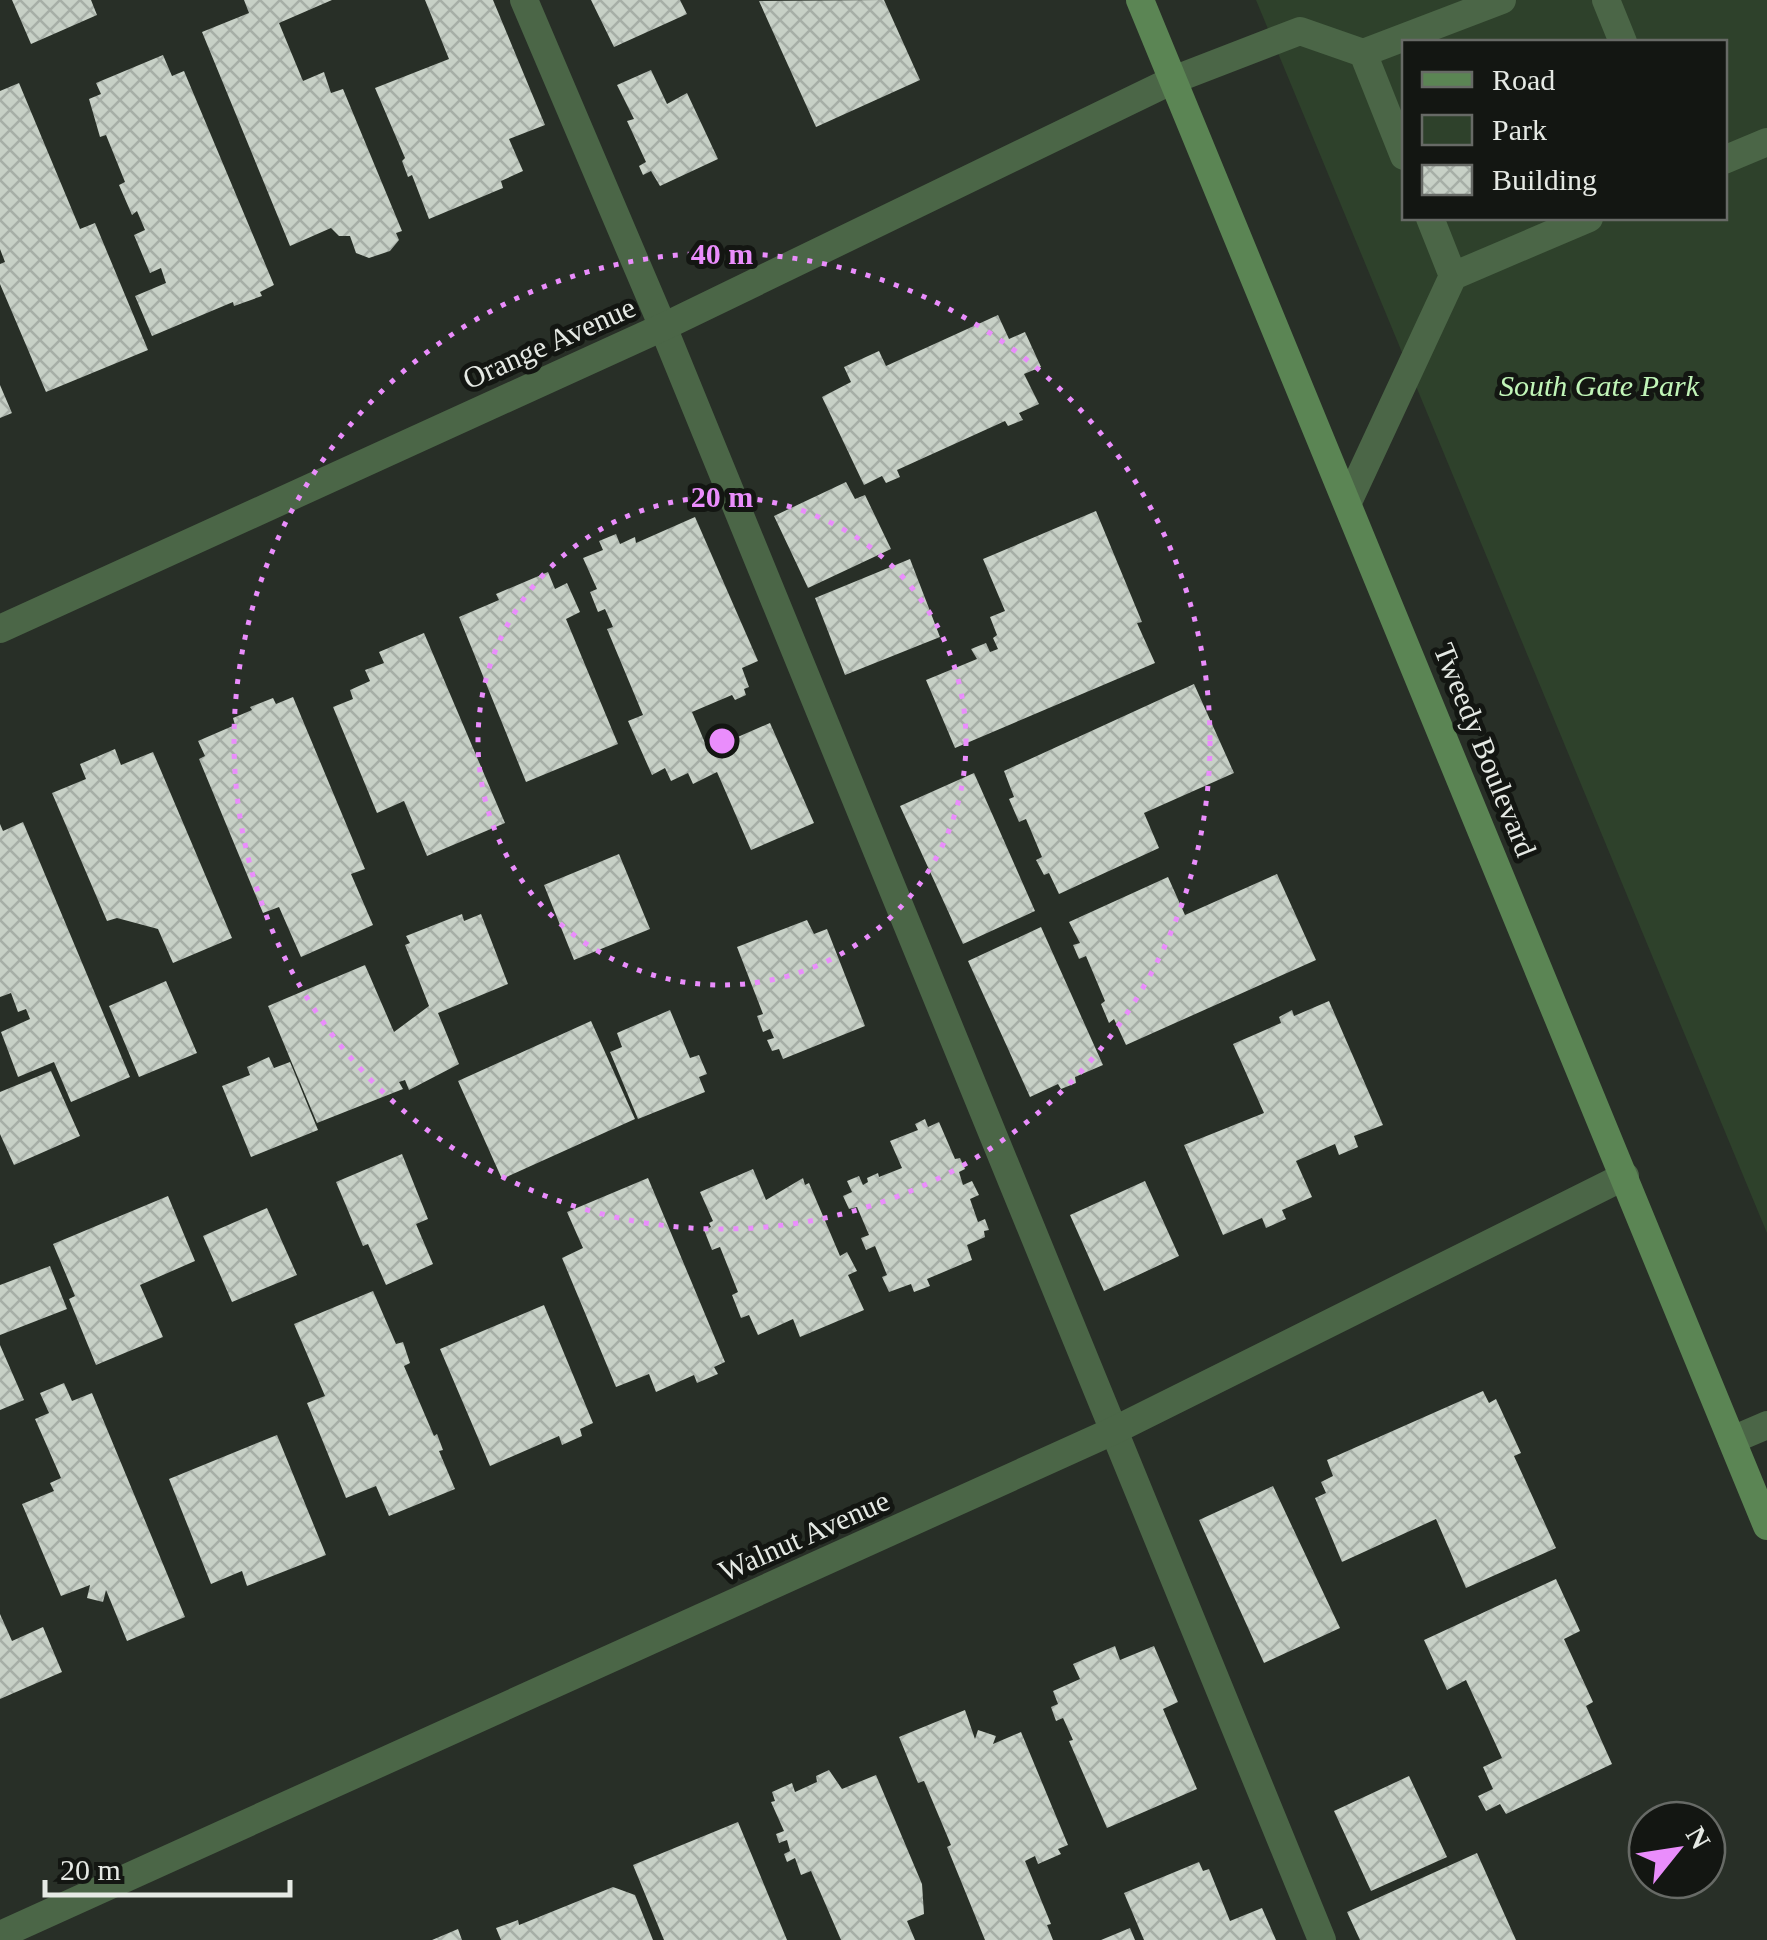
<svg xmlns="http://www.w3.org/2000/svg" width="1767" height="1940" font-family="'Times New Roman',serif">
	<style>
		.park { fill: #2e412b; fill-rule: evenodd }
		.building { fill: url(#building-cross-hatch) }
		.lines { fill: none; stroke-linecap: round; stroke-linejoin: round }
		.service { stroke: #4b6647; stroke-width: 28 }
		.minor { stroke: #4b6647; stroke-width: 28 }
		.secondary { stroke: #5b8554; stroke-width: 28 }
		.ring { fill: none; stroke: #ea8dfc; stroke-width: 5; stroke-dasharray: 5 10 }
		.labels { text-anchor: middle; stroke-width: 10; stroke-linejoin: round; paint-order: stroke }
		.street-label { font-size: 30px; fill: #e5e9e4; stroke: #131612 }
		.park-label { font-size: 30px; font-style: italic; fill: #c1f5b8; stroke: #131612 }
		.centre { fill: #ea8dfc; stroke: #131612; stroke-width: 5 }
		.ring-label { font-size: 30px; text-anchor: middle; font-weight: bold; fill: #ea8dfc; stroke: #131612; stroke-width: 10; stroke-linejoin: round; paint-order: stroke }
	</style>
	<defs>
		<pattern id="building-cross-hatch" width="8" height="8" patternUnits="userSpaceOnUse" patternTransform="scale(2.5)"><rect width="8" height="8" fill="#c7d0c6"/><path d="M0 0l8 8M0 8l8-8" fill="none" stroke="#a6aea6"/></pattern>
	</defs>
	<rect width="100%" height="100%" fill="#282f27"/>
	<path class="park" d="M1256 0H1767V1233ZM1404 42H1724V218H1404Z"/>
	<path class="building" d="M12 0H91L97 15 31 44Z
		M244 0H332L279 23 303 81 324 72 331 93 343 89 402 231 396 233 399 240 390 251 369 258 356 253 350 236H339L331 228 290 246 202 32 249 13Z
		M425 0H493L545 125 509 139 523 171 501 181 503 188 429 219 412 175 408 177 402 161 405 158 375 88 449 59Z
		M591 0H680L687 14 614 47Z
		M884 0 920 80 816 127 759 1Z
		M163 55 172 76 184 71 274 285 260 292 262 296 234 306 233 302 152 336 135 296 166 283 161 268 150 273 134 235 145 230 137 211 132 215 119 185 125 182 106 135 100 137 89 99 101 94 96 83Z
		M651 70 667 104 687 93 718 159 660 186 651 171 643 175 639 166 646 162 627 121 634 119 617 85Z
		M19 83 80 229 95 223 148 350 46 392 0 284V264L5 262 0 249V91Z
		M998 315 1009 339 1025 332 1041 367 1024 374 1039 404 1019 413 1023 420 1008 426 1005 421 897 470 900 477 886 483 882 476 864 485 822 397 851 382 844 367 879 351 886 366Z
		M0 385 12 413 0 418Z
		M846 482 855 499 865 495 891 549 808 588 774 516Z
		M1096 511 1142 622 1137 623 1155 663 955 748 926 680 977 659 971 649 986 643 990 652 998 649 993 638 997 635 990 617 1005 611 983 559Z
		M695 517 758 661 742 668 749 687 744 689 746 695 735 700 732 695 692 712 708 750 770 723 814 823 751 850 717 772 693 784 688 773 671 781 665 768 652 775 628 721 643 715 607 629 613 627 605 609 598 612 590 592 597 589 583 558 603 550 599 541 616 534 620 544 635 537 636 543Z
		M910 559 940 637 845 675 815 598Z
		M548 572 555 589 567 583 580 612 566 619 618 744 526 782 459 617 499 600 496 594Z
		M424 633 505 823 427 856 404 801 377 813 333 707 353 699 350 690 370 681 365 670 384 663 379 652Z
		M1194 684 1234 773 1144 813 1159 848 1059 894 1049 873 1044 875 1036 860 1042 857 1026 819 1019 822 1009 799 1014 797 1004 771Z
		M293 697 365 869 351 874 373 925 301 957 279 907 263 913 199 759 205 756 198 741 235 725 233 718 252 710 250 707 273 698 276 704Z
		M115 749 121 765 153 752 232 938 173 963 158 929 117 918 107 921 52 793 86 779 80 764Z
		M974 773 1035 911 963 944 900 806Z
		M23 822 130 1077 71 1102 54 1062 18 1077 1 1032 30 1019 26 1009 18 1012 11 993 0 997V824L3 831Z
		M619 854 650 929 574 960 544 885Z
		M1277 874 1316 960 1126 1045 1114 1019 1109 1023 1101 1004 1105 1001 1086 956 1079 959 1073 945 1080 943 1069 922 1168 877 1185 915Z
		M462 914 464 921 481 914 508 984 438 1013 459 1064 409 1090 405 1080 399 1082 403 1089 317 1123 268 1006 365 965 394 1032 429 1006 405 945 410 943 406 936Z
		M807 920 814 934 827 929 865 1026 783 1059 779 1049 772 1051 767 1040 774 1038 770 1029 763 1032 757 1016 763 1014 737 947Z
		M1041 927 1103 1065 1075 1077 1076 1083 1061 1089 1058 1084 1030 1097 968 961Z
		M166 981 197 1053 139 1077 109 1006Z
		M1329 1001 1383 1125 1354 1136 1358 1147 1339 1155 1335 1144 1296 1161 1312 1197 1282 1210 1286 1219 1266 1228 1262 1218 1223 1235 1184 1145 1264 1113 1233 1044 1281 1023 1279 1017 1292 1010 1294 1016Z
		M670 1010 690 1058 699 1055 707 1074 699 1077 705 1092 638 1119 610 1052 622 1047 617 1033Z
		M591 1021 635 1119 502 1179 458 1081Z
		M269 1057 274 1068 290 1062 318 1130 251 1157 222 1086 250 1075 247 1067Z
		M51 1071 80 1136 14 1165 0 1134V1092Z
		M925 1119 928 1127 939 1122 955 1159 960 1158 965 1169 959 1172 963 1185 972 1181 979 1195 970 1199 978 1222 985 1219 989 1230 984 1231 985 1237 967 1245 972 1260 927 1279 930 1286 914 1292 911 1284 889 1292 882 1277 887 1275 875 1246 866 1250 861 1238 869 1235 857 1207 849 1209 843 1196 852 1192 847 1181 859 1176 863 1185 868 1182 867 1178 878 1173 879 1177 902 1168 890 1141 918 1130 915 1124Z
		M402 1154 428 1219 416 1224 433 1264 386 1285 368 1244 363 1246 336 1182Z
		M753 1169 766 1200 803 1178 805 1185 809 1183 840 1256 847 1252 857 1271 848 1275 864 1310 800 1337 793 1319 758 1335 749 1315 741 1318 732 1295 738 1292 720 1247 712 1250 704 1230 711 1227 709 1223 713 1221 700 1192Z
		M648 1178 725 1362 714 1367 718 1374 697 1383 694 1375 656 1392 649 1374 616 1387 562 1258 583 1248 567 1212Z
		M1145 1181 1179 1256 1104 1291 1070 1215Z
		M168 1196 195 1261 140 1285 163 1337 96 1365 69 1299 75 1296 53 1244Z
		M267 1208 297 1275 232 1302 203 1236Z
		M50 1266 67 1309 0 1335V1285Z
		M373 1291 396 1344 403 1342 410 1363 404 1366 434 1436 437 1434 443 1450 439 1451 455 1489 389 1516 376 1486 346 1498 307 1403 325 1396 294 1324Z
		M544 1305 593 1423 580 1429 582 1436 562 1445 559 1436 490 1466 440 1349Z
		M0 1345 24 1400 0 1410Z
		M64 1383 72 1401 92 1393 185 1617 127 1641 106 1590 103 1602 87 1598 90 1585 61 1596 22 1504 54 1491 50 1483 61 1478 35 1419 49 1413 40 1393Z
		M1483 1391 1489 1403 1496 1399 1521 1453 1514 1456 1556 1548 1466 1588 1436 1519 1342 1562 1315 1498 1326 1493 1321 1482 1333 1476 1327 1460Z
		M277 1435 326 1555 247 1586 242 1571 211 1584 169 1479Z
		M1273 1486 1340 1628 1264 1663 1199 1520Z
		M1556 1579 1580 1631 1564 1639 1593 1702 1586 1706 1612 1764 1506 1814 1500 1804 1486 1811 1478 1796 1493 1789 1483 1767 1502 1758 1466 1680 1447 1690 1424 1640Z
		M0 1614 12 1641 43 1627 62 1672 0 1699Z
		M1115 1646 1120 1660 1154 1646 1178 1702 1163 1709 1197 1789 1107 1828 1069 1741 1073 1740 1063 1718 1056 1721 1051 1707 1058 1704 1053 1691 1080 1679 1073 1664Z
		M965 1710 975 1739 978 1730 996 1736 993 1744 1021 1732 1068 1845 1058 1849 1061 1854 1038 1864 1035 1856 1025 1861 1051 1924 1047 1925 1053 1940H985L947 1847 951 1845 924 1781 918 1783 899 1737Z
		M829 1770 842 1789 876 1775 922 1884 924 1914 907 1921 915 1940H841L811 1871 801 1875 795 1858 787 1862 784 1854 790 1851 787 1840 779 1843 776 1834 784 1831 771 1802 775 1801 772 1792 792 1783 795 1792 817 1782 816 1776Z
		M1409 1776 1447 1857 1371 1891 1334 1811Z
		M738 1822 787 1940H664L633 1865Z
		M1477 1853 1516 1940H1360L1347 1912Z
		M1199 1862 1203 1871 1209 1869 1230 1921 1262 1908 1276 1940H1144L1124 1893Z
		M613 1887 635 1895 653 1940H501L496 1928 518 1920 519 1925Z
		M1130 1928 1135 1940H1101Z
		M458 1929 462 1940H432Z"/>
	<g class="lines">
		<path class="service" d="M524 0 663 327 1322 1940
			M1606 0 1623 42
			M1363 53 1404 156
			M1173 80 1300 31 1363 53 1502 0
			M1724 160 1767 142
			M1430 218 1453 276
			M1348 502 1453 276 1589 218
			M1732 1440 1767 1425"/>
		<path class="minor" d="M0 629 663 327 1173 80
			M0 1935 1113 1431 1625 1176"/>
		<path class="secondary" d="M1140 0 1767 1526"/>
	</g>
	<g class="ring">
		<circle cx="722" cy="741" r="244"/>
		<circle cx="722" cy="741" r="488"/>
	</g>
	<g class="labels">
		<g class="street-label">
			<text transform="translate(549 343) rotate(-24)" y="10">Orange Avenue</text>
			<text transform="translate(1485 750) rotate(68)" y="10">Tweedy Boulevard</text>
			<text transform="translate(804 1536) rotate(-24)" y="10">Walnut Avenue</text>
		</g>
		<g class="park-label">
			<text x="1599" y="396">South Gate Park</text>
		</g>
	</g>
	<circle cx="722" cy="741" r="15" class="centre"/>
	<g class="ring-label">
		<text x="722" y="264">40 m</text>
		<text x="722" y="507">20 m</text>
	</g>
	<rect x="1402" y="40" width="325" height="180" fill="#131612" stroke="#676a66" stroke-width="2.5"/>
	<rect x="1422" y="72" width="50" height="15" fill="#5b8554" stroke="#676a66" stroke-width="2.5"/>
	<text x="1492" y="90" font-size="30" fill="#e5e9e4">Road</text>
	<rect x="1422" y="115" width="50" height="30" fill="#2e412b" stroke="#676a66" stroke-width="2.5"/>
	<text x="1492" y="140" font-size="30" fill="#e5e9e4">Park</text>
	<rect x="1422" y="165" width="50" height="30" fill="url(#building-cross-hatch)" stroke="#676a66" stroke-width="2.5"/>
	<text x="1492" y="190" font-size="30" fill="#e5e9e4">Building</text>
	<g transform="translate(1677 1850) rotate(60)"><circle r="48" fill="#131612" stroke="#676a66" stroke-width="2.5"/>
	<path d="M0-8L18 38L0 25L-18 38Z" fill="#ea8dfc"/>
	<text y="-15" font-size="28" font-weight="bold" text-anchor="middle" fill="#e5e9e4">N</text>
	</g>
	<path d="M45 1880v15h245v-15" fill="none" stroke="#e5e9e4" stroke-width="5"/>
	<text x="60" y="1880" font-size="30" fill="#e5e9e4" stroke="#131612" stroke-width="8" paint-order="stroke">20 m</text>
</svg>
